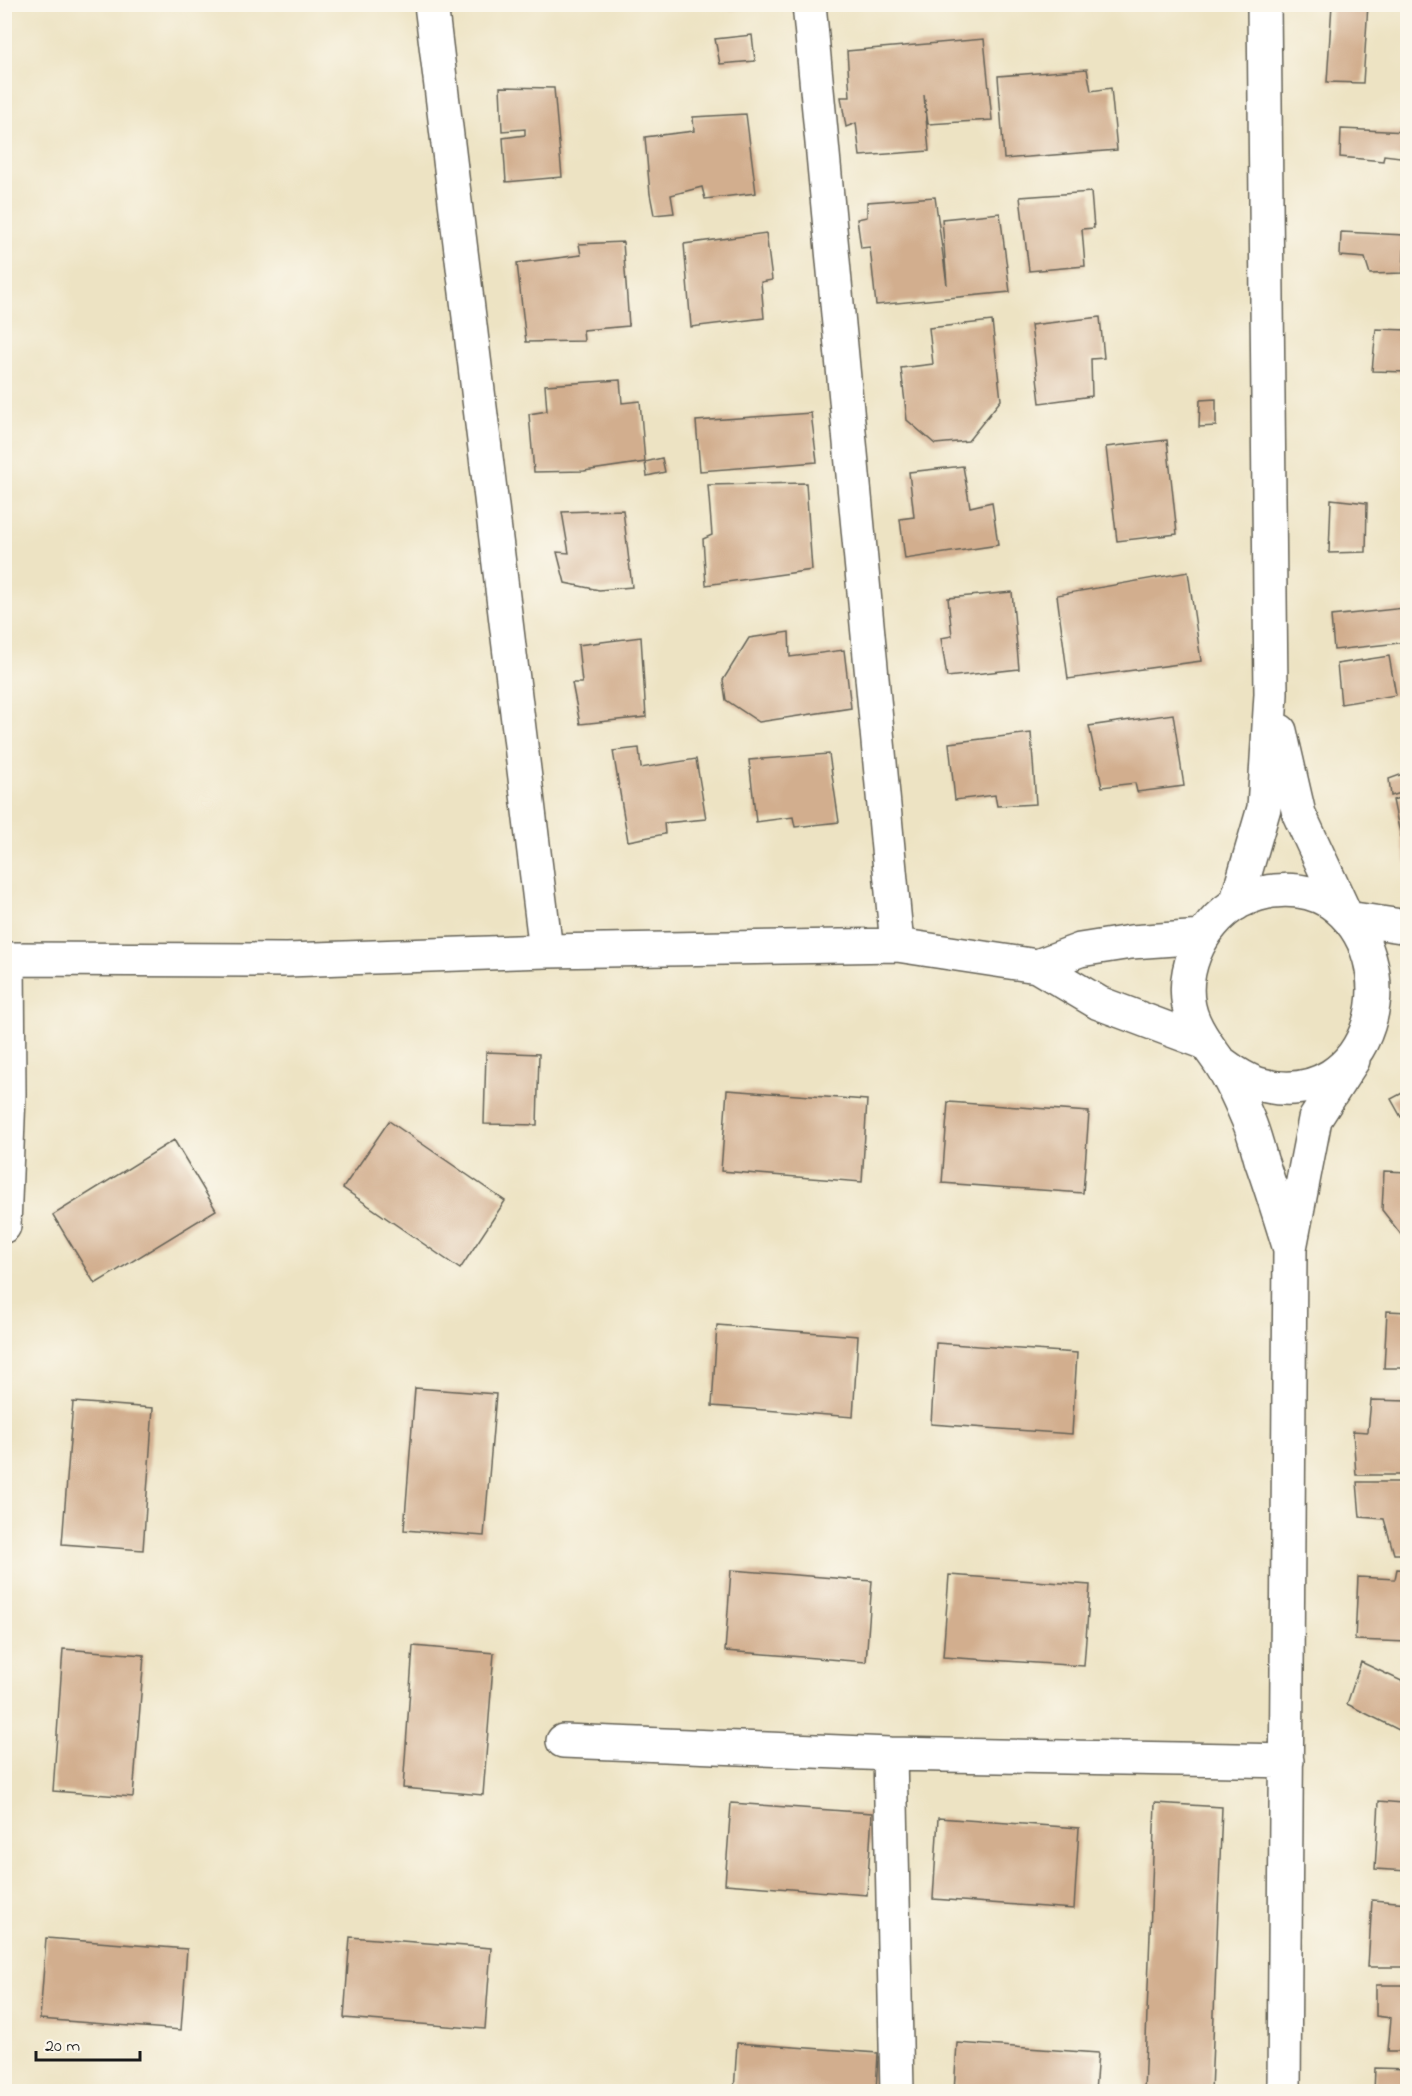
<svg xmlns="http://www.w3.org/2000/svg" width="1412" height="2096" font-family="'Indie Flower',sans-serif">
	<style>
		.building { fill: #d2ae8e }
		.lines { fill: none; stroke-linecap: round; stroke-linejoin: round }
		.minor-casing { stroke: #656256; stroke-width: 36 }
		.minor { stroke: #fff; stroke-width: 33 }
	</style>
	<rect width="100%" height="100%" fill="#fbf7ec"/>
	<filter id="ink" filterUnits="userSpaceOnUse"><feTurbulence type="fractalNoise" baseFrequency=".0167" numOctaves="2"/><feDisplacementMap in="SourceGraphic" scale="12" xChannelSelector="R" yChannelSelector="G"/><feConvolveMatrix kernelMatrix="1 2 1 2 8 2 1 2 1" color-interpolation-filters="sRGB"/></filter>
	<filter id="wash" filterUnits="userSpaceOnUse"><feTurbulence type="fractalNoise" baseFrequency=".008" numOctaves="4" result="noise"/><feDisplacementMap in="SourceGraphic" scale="24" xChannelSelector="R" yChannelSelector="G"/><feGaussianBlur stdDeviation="1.35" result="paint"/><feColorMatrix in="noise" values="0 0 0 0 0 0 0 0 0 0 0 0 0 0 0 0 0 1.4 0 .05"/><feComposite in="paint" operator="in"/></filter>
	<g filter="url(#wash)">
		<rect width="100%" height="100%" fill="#ede3c3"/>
		<g id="blocks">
			<path class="building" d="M730 4H763V6L730 10Z
				M1332 4H1368L1363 83 1327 82Z
				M752 35 755 61 720 64 715 39Z
				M984 39 992 120 928 124 924 95 929 151 860 156 856 123 846 127 841 97H850L847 51Z
				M1087 69 1091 91 1111 88 1117 150 1004 159 998 76Z
				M500 87 554 88 562 177 506 182 503 138 525 135V129L502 131Z
				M746 114 756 193 705 199 702 187 671 195 674 213 654 215 650 194 645 137 694 131 693 117Z
				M1341 129 1408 132V158L1384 155 1383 161 1340 157Z
				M1091 192 1094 228 1082 229 1085 266 1029 271 1020 197Z
				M935 197 947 285 942 219 1000 213 1010 292 876 305 870 247 861 248 857 219 867 217V202Z
				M1341 232 1405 235 1403 273 1370 274 1365 258 1340 256Z
				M766 233 772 280 761 282 764 318 691 327 684 244Z
				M623 242 629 326 583 330 584 341 526 342 517 263 581 255 579 244Z
				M1100 317 1104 358 1091 359 1092 396 1040 403 1031 325Z
				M992 321 1001 400 968 441 935 444 907 420 901 368 933 364 929 328Z
				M1376 329 1408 330V372L1372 371Z
				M620 380 622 403 640 401 645 462 584 471 534 472 529 414 547 411 545 385Z
				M1216 399V426L1199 427 1200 400Z
				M811 413 817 462 700 471 696 421Z
				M1167 440 1177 534 1117 541 1106 447Z
				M662 458 665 472 647 476 645 462Z
				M963 466 970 507 992 502 998 545 905 559 900 519 914 517 909 472Z
				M806 483 812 570 706 585 703 539 712 535 708 485Z
				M1331 499 1367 503 1366 552 1329 553Z
				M623 510 632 587 599 590 565 583 557 552 569 553 562 512Z
				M1188 572 1201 661 1068 679 1057 595Z
				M1012 592 1019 669 947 677 941 638 952 636 948 598Z
				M1404 608 1408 642 1334 650 1331 616Z
				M789 632 790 657 844 650 851 708 759 722 726 700 723 680 749 638Z
				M641 637 646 717 580 724 572 683H582L578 645Z
				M1389 656 1396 695 1341 704 1337 664Z
				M1173 714 1184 786 1137 792 1135 783 1102 787 1089 726Z
				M1031 733 1036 804 997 806 995 795 955 800 949 743Z
				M639 748 641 768 696 759 706 819 664 823 665 834 628 841 613 751Z
				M829 754 839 822 795 827 793 817 756 822 749 760Z
				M1408 772V791L1391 796 1389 779Z
				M1408 795V863H1406L1393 800Z
				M486 1052 539 1054 537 1125 484 1124Z
				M727 1090 867 1100 862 1182 721 1171Z
				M1408 1090V1113L1401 1117 1391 1099Z
				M948 1102 1089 1112 1083 1193 942 1183Z
				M389 1121 505 1201 460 1269 343 1188Z
				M174 1140 216 1210 95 1284 53 1215Z
				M1384 1171 1408 1172V1254H1404L1403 1237 1382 1210Z
				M1387 1311 1408 1312V1368H1384Z
				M717 1325 858 1336 853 1417 712 1406Z
				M936 1343 1077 1353 1072 1434 931 1424Z
				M415 1388 496 1394 484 1536 404 1530Z
				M1371 1400 1408 1401V1475H1356L1353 1431 1368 1432Z
				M73 1402 153 1408 143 1550 62 1544Z
				M1357 1482H1408V1554H1394L1384 1519 1360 1517Z
				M1397 1569 1408 1570V1642L1355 1640 1358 1577 1395 1579Z
				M731 1570 872 1581 866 1662 725 1651Z
				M949 1575 1090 1585 1084 1666 943 1657Z
				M413 1646 494 1653 483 1795 403 1788Z
				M63 1649 144 1655 133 1797 53 1791Z
				M1361 1662 1408 1684V1729L1405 1733 1347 1704Z
				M1405 1795 1408 1796V1871L1375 1869 1379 1801 1402 1803Z
				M731 1803 872 1813 867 1895 725 1884Z
				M1155 1803 1222 1807 1211 2092H1144Z
				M938 1818 1079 1828 1074 1909 933 1899Z
				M1372 1900 1408 1903V1967H1368Z
				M350 1937 491 1948 485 2029 344 2018Z
				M46 1938 187 1949 181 2030 40 2019Z
				M1376 1985H1408V2051H1388L1391 2018 1376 2016Z
				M737 2043 878 2053 876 2092H734Z
				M957 2043 1098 2053 1095 2092H954Z
				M1375 2068 1408 2069V2092H1374Z"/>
		</g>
	</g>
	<g filter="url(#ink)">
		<use href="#blocks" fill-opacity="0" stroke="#656256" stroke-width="1.5"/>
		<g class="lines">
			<g class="minor-casing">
				<path id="minor" d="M431 4 546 951
					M809 4 897 945
					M1280 731 1299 814 1343 909
					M1236 904 1264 808 1271 694 1264 4
					M1354 919 1408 927
					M4 959 287 960 546 951 897 945 1037 966 1099 1003 1203 1042
					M1037 966 1080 950 1131 942 1203 937
					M1219 1061C1232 1071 1246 1081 1262 1085 1373 1112 1412 959 1330 902 1303 886 1267 887 1239 902 1199 924 1175 979 1194 1022 1201 1038 1209 1047 1218 1060 1230 1077 1239 1098 1247 1117 1253 1130 1257 1145 1261 1160 1271 1188 1280 1217 1289 1246
					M4 1226 9 1094 8 959
					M563 1741 890 1754 1287 1761
					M890 1754 897 2092
					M1284 2092 1290 1248 1315 1119 1353 1060"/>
			</g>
			<use href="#minor" class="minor"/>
		</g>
	</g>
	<rect width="1412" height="2096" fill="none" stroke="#fbf7ec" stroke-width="24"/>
	<path d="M36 2051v9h104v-9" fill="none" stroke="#1c1c1c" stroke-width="3"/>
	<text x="45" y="2051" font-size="18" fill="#1c1c1c" stroke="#fbf7ec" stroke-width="4.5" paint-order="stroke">20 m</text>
</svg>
